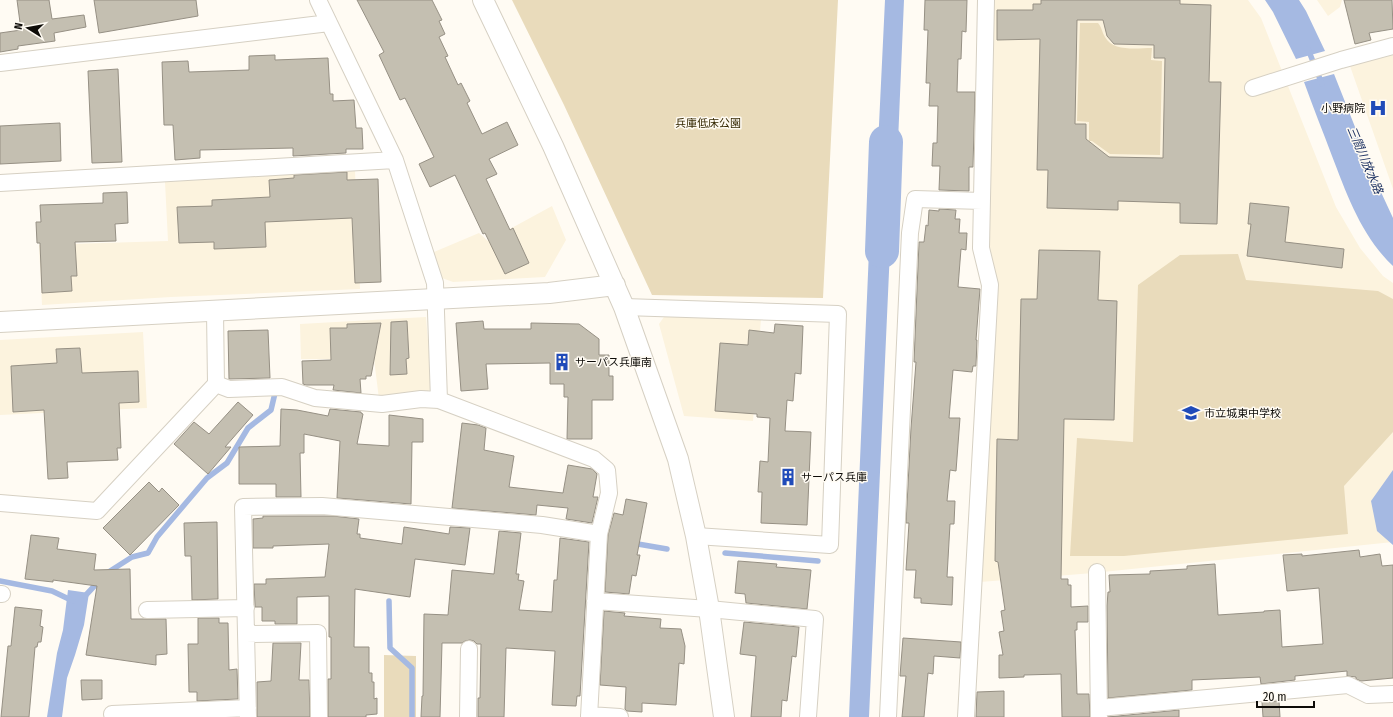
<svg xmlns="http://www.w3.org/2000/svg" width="1393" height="717" font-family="'Fira Sans Condensed','Noto Sans JP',sans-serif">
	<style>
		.built { fill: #fcf3de }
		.green { fill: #e9dbbb }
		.water { fill: #a5b9e2 }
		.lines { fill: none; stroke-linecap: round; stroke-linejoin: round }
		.stream { stroke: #a5b9e2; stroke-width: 5.5 }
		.river { stroke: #a5b9e2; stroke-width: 34 }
		.building { fill: #c4bfb1; stroke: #969084; fill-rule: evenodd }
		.minor-casing { stroke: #d6d0c3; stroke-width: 18 }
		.tertiary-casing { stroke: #d6d0c3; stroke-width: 22 }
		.minor { stroke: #fff; stroke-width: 16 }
		.tertiary { stroke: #fff; stroke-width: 20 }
		.labels { text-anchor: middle; stroke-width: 3; stroke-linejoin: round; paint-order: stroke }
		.poi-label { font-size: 11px; fill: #0e0c08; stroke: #fffbf3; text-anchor: start }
		.park-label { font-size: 11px; fill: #352802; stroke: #fffbf3 }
		.water-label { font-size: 12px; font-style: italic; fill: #172c5e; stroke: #fffbf3 }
	</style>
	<rect width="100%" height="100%" fill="#fffbf3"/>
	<path class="built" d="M993 0H1248L1261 18 1336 207 1360 248 1383 276 1393 283V542L1093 573 980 582 997 283 989 242Z
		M1317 0H1342L1340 7 1328 16Z
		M1393 55V189L1350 66Z
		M355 171 360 289 171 297 42 305 39 245 168 241 165 182Z
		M552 206 566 240 545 277 453 282 442 278 434 252 479 233 488 241Z
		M666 314 761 319 753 421 684 416 659 324Z
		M426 317 432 388 424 394 379 399 374 359H301L300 324Z
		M143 332 147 408 0 415V340Z"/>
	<path class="green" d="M512 0H838L823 298 652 295 564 105Z
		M1080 23H1098C1102 28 1102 32 1105 37 1113 52 1137 48 1152 48L1151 60 1162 61 1160 155 1110 154 1092 141H1089V122L1077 121Z
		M1238 254 1246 280 1378 291 1393 299V432L1344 486 1348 534 1124 556H1070L1077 438 1133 442 1138 285 1180 255Z
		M384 655 416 656V717H384Z"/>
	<path class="water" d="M885 0H904L896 189 876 187Z
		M1265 0H1299L1306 11 1325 51 1296 59 1273 12Z
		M1334 74 1380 190 1393 218V266C1362 237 1347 195 1332 156 1323 132 1313 107 1304 82Z
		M871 204 892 205 869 717H849Z
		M1393 470V545L1377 531 1371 501Z
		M68 590 89 593 84 625 75 655 67 678 62 717H47L57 653 63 630Z"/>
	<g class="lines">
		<path class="stream" d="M1308 49 1322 84
			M632 543 667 549
			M725 553 818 561
			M107 573 132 557 148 553 157 537 207 478 227 463 248 428 271 410 275 393
			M0 581 52 591 73 601
			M85 596 99 581
			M389 601 390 648 412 668V717"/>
		<path class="river" d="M882 251 886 142"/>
	</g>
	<path class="building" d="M17 0H49L52 19 84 15 86 27 54 33 55 41 18 46V49L0 52V33L21 30Z
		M94 0H196L198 16 99 33Z
		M357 0H432L442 20 439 21 445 34 439 37 448 56 445 57 458 85 461 83 470 101 467 103 482 134 507 122 518 145 489 159 497 174 486 179 510 230 513 228 529 263 505 274 485 233 483 234 455 175 430 187 419 164 434 157 405 98 400 100 379 55 384 52Z
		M925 0H967L966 32 962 31 961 59H958L957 92H975L973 167H969V191L939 190 940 166H932L933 143H937L938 106H929L930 83H926L928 30H924Z
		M1041 0H1180V4L1211 5 1209 82H1221L1217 224 1180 223V203L1118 201V210L1047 208 1048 170H1037L1040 39 997 40V10H1033V4H1041ZM1077 20H1103L1107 36 1114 44 1154 45V58H1165L1163 158 1109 157 1086 139V124H1075Z
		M1344 0H1392L1393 29 1369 33 1371 40 1355 44Z
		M275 55V60L328 58 330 94H333V101L354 100 356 128H362L363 149H346V153L293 156V148L200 150V158L175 160 173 125H164L162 62 188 61 189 72 249 70V56Z
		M118 69 122 162 92 163 88 71Z
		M60 123 61 161 0 164V126Z
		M347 172V180L378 179 381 282 355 283 352 218 265 222 266 247 214 249V242L179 243 177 207 212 206V200L270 197 269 180 294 178V175Z
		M127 192 128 223 115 224 116 241 75 242 77 276H71L72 291 42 293 40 243H37L36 222H41L40 205 103 203V193Z
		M1250 203 1289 207 1285 242 1344 249 1342 268 1247 256 1251 224H1248Z
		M939 209 956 210 955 219H960L959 233H967L966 250 961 249 958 287 980 289 976 340H977L976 366H973L972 372 953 370 949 418H960L956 471 950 470 947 501H955L954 524H950L947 577H953L952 605 921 603V598H914L916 570H906L909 523H906L911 428 916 362H914L919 242H924L926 225 928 226 929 210 939 211Z
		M1039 250 1100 251 1098 300 1117 301 1114 420 1064 419 1061 579H1068V585H1071V607L1088 606V622H1077V630H1075L1077 694H1089L1090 717H1062L1061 674 1024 675V677L999 678V655H1003L999 632 1004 631 1001 611 1005 610 998 562 995 561 997 439 1018 440 1021 299H1037Z
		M407 321 409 358 406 359 407 374 390 375 391 322Z
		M483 321 484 329H531V323L579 324 599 339V355H609V376H613V400H592V439H567L568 397H564V384H550V363L486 364 488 389 461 391 456 323Z
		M381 323 371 376H366V379H360L361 393 333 390 334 385H306L303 384 302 361 331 360 330 328H347V324Z
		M775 324 803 326 801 374 795 373 793 401 787 400 785 431 811 432 807 525 761 523 762 492H758L760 461 768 462 770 418 757 417V414L715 411 720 343 748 345 749 330 774 333Z
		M268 330 270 378 229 379 228 331Z
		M80 348 82 373 138 371 139 402 119 403 121 448H117L118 460 67 462 68 478 48 479 44 410 13 412 11 366 57 363 56 349Z
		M238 402 253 415 225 447H231L208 474 174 444 194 422 209 434Z
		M281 409 297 410 328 416 330 409 361 412V413L363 414 357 444 389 446V415L423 419V442H412L411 504 337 498 340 441 304 434V453H300L301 497H276V484H239V447L280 446Z
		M462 423 478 425 486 428 484 450 514 456 509 487 563 493 568 465 592 469 597 474 593 497H598L592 523 566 519 568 508 537 505 536 515 452 508Z
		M149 482 159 492 162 488 179 505 130 555 103 528Z
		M626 499 647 503 637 555H640L636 576 632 575 629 594 605 592 608 535 614 513 623 515Z
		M263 516H333L359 519 357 534H360V538L402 544 404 527 449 534 450 527 470 528 465 565 415 559 410 597 355 589 354 647H369V673H372V682H374V699L377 698V714L366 715V717H328V679H331V637H329V596L297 597V624H275V621H262V607H255V605L254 584H266V579L325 577 329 544 273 546V548H253V519L263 518Z
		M217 522 218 599 192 600 191 556H185L184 523Z
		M499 531 521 533 516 574H519L518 580 524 581 519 610 552 612 554 580H557L560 538 589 542 580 696H577L576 706 552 705 555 651 506 648 504 717H478V698H480L481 644H477L474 641 470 640 465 641 462 643H442L440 717H421L422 696H423L424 614 448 615 452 570 494 574Z
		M31 535 59 538 57 549 96 554 94 570 130 569 131 619H166L167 654 156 655V665L86 655 97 586 53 580V582L25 579Z
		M1359 550 1360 557 1380 554 1382 566 1393 565V678L1361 681 1356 679V677L1347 676V671L1295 676V680L1261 684 1260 677 1192 680V690L1108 698 1107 606 1108 592H1110L1109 575 1150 574V571L1187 569V566L1215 564 1218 615 1264 612V611L1280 610 1282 647 1323 644 1319 588 1287 591 1283 555 1302 554V556Z
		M738 561 777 564 776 567 811 570 807 609 746 603 745 594 735 593Z
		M15 607 42 610 40 626 43 627 41 642H38L37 647H35L29 717H1L8 646H11Z
		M604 611 625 613 624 616 661 619 660 628 681 629 685 646 684 664 679 663 676 705 642 703V712L627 711 625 709 626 687 600 685Z
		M198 618H219V623H228L229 670 237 669 238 699 197 701V692H189L188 644H198Z
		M744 622 799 627 796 657 792 656 787 701 782 700 781 717H751L756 656 740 654Z
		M903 638 961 642 960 658 934 656 933 674 928 673 924 717H902L906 676H900Z
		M273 643H301L299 680H309L310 717H257V682L271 681Z
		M81 680H102V699L82 700Z
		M1004 691V717H976L977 692Z
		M1279 701 1280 717H1263L1262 702Z
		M1179 710V717H1108Z"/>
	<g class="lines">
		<g class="minor-casing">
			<path id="minor" d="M318 0 395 160 435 283 439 400
				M0 63 329 23
				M1253 88 1341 60 1393 46
				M0 183 395 160
				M624 307 838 314 830 545 696 536
				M216 384 229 389 282 387 315 398 382 404 421 399 439 400 594 459 607 470 609 493 599 534 589 717
				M0 503 97 511 216 384 215 312
				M1097 572 1099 717
				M0 594H2
				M595 601 709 609 815 619 808 717
				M147 610 246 608
				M246 634 318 633 319 717
				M1099 708 1348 685 1368 695 1393 694
				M112 714 248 708
				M589 715 620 717
				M248 717 243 507 322 506 542 525 599 534
				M468 717 469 649
				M888 717 910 233 915 199 982 201
				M966 717 990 285 981 248 986 0"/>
		</g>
		<g class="tertiary-casing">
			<path id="tertiary" d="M483 0 553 146 624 307 678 459 696 536 709 609 724 717
				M0 322 549 293 615 285"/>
		</g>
		<use href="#minor" class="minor"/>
		<use href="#tertiary" class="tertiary"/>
	</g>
	<defs>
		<g id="hospital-bare" transform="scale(1.38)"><path d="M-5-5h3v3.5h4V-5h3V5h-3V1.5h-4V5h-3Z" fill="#204bb9" stroke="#fffbf3" stroke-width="2.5" paint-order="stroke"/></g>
		<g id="building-bare" transform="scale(1.38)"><path d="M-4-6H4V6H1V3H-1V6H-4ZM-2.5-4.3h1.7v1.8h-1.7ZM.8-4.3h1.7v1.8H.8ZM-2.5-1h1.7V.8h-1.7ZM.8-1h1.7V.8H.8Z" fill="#204bb9" stroke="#fffbf3" stroke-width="2.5" paint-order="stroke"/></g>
		<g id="school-bare" transform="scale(1.38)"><path d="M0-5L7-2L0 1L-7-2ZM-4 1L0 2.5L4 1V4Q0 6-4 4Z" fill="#204bb9" stroke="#fffbf3" stroke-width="2.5" paint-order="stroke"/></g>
	</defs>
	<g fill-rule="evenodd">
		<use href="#hospital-bare" x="1378" y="108"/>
		<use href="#building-bare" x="562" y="362"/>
		<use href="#school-bare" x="1191" y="413"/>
		<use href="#building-bare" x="788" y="477"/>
	</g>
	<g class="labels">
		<g class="poi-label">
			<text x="1365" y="112" text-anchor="end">小野病院</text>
			<text x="575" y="366">サーパス兵庫南</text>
			<text x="1204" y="417">市立城東中学校</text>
			<text x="801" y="481">サーパス兵庫</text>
		</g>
		<g class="park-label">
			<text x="708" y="127">兵庫低床公園</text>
		</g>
		<g class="water-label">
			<text transform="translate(1365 160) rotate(67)" y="4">三間川放水路</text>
		</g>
	</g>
	<g transform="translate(28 28) rotate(281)" stroke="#fffbf3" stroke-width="3" paint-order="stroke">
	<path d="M0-3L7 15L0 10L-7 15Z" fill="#0e0c08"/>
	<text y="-6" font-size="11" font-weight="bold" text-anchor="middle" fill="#0e0c08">N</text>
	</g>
	<path d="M1257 701v6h57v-6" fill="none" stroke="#0e0c08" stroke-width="2"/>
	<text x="1263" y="701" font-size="12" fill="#0e0c08" stroke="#fffbf3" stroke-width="3" paint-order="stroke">20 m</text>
</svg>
